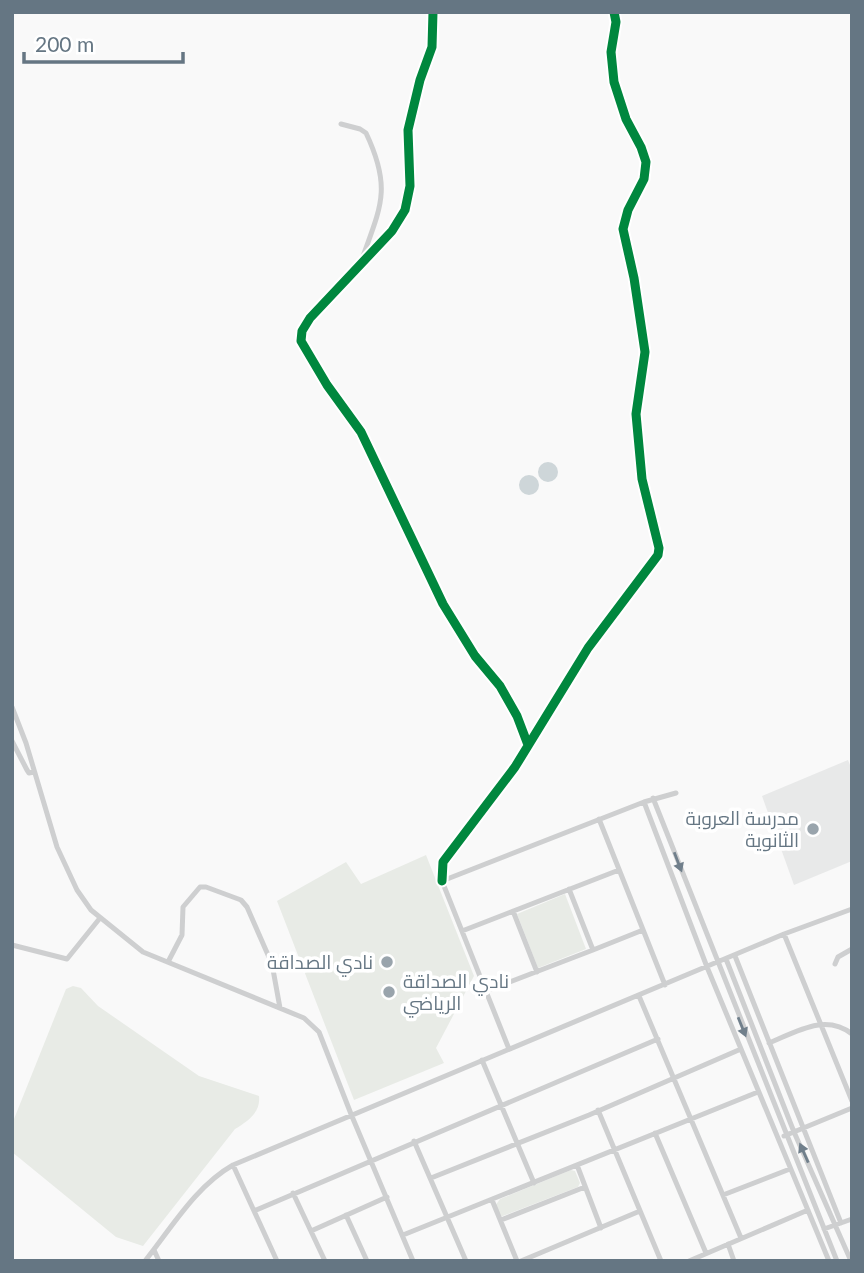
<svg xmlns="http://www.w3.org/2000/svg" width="864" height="1273" font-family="Lato,Cairo,sans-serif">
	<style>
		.built { fill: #e8e9e9 }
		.green { fill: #e8ebe6 }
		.water { fill: #ced6d9 }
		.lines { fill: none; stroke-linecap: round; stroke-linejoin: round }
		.minor { stroke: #cecfd0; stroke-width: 5 }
		.cycleway-casing { stroke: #fff; stroke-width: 13 }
		.cycleway { stroke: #00873e; stroke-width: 9 }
		.oneway { fill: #707f8b }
		.poi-dot { fill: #99a4ac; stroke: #fff; stroke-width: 2.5 }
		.labels { text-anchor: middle; stroke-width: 7; stroke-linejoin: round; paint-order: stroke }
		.poi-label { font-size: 19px; fill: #657683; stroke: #fff; text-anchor: end }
	</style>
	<rect width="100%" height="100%" fill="#f9f9f9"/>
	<path class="built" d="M848 760 852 770V861L794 885 762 796Z"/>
	<path class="green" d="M426 855 474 976 436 1048 444 1063 354 1100 277 901 346 862 361 884Z
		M565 894 586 949 538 968 517 914Z
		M73 986 81 988 98 1006 199 1076 259 1096C261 1112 248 1121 235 1129L143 1246 116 1237 12 1152V1124L66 989Z
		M571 1170 575 1171 580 1183 578 1187 500 1217 495 1206 500 1199Z"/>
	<path class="water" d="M538 472a10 10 0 1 1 20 0a10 10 0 1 1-20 0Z
		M519 485a10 10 0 1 1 20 0a10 10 0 1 1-20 0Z"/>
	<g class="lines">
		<path class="minor" d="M433 12 432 47 420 80 408 130 410 186 405 210 392 231 310 318 302 331 301 341 327 385 361 432 443 604 475 656 500 686 517 716 528 745
			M341 124 360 129 366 133C392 188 381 206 362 259
			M12 707 26 743 57 847 77 890 91 910 143 952 304 1018 319 1032 351 1114 413 1261
			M12 741 27 770 29 773 34 772
			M653 798 837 1261
			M644 802 707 967 829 1261
			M599 819 665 985
			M442 881 443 862 515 767 588 648 658 555 659 548 642 479 636 414 645 352 634 278 623 229 628 210 644 179 646 162 641 147 626 119 614 82 611 52 616 22 614 12
			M513 911 537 972
			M462 931 619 870
			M784 934 852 1101
			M12 945 67 959 100 918
			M593 950 643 930
			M735 956 841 1223
			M726 959 794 1132 851 1261
			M168 962 182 935 183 907 200 887H206L241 900 247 907 272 964 280 1008
			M835 964 838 957 852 949
			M486 991 593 950 569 889
			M639 996 741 1238
			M769 1043C796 1032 825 1013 852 1034
			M509 1049 442 881 644 802 676 793
			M482 1060 534 1183
			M598 1110 661 1261
			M655 1133 706 1253
			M784 1136 852 1108
			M414 1141 466 1261
			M233 1165 277 1261
			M577 1165 601 1228
			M431 1178 589 1115 741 1049
			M293 1193 325 1261
			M723 1195 790 1169
			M492 1200 517 1261
			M254 1211 658 1039
			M346 1215 367 1261
			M501 1220 585 1187
			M824 1229 852 1219
			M311 1231 387 1197
			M403 1235 758 1092
			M728 1244 734 1261
			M154 1250 159 1261
			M145 1261C172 1227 196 1186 233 1165L784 934 852 909
			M521 1261 640 1211
			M689 1261 808 1210"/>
		<g class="cycleway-casing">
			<path id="cycleway" d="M433 12 432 47 420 80 408 130 410 186 405 210 392 231 310 318 302 331 301 341 327 385 361 432 443 604 475 656 500 686 517 716 528 745
				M442 881 443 862 515 767 588 648 658 555 659 548 642 479 636 414 645 352 634 278 623 229 628 210 644 179 646 162 641 147 626 119 614 82 611 52 616 22 614 12"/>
		</g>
		<use href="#cycleway" class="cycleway"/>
	</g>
	<defs><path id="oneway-solid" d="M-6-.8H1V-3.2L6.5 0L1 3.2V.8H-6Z" transform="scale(1.75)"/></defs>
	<g class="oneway">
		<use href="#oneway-solid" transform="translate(678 862) rotate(69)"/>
		<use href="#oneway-solid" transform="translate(742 1027) rotate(68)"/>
		<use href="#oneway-solid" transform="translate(804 1153) rotate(-114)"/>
	</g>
	<g class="poi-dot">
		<circle cx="813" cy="829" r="7"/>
		<circle cx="387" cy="962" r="7"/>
		<circle cx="389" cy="992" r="7"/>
	</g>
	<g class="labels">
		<g class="poi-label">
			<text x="799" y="825">مدرسة العروبة<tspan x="799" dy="22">الثانوية</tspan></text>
			<text x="373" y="969">نادي الصداقة</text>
			<text x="403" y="988" text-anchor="start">نادي الصداقة<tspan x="403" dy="22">الرياضي</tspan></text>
		</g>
	</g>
	<rect width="864" height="1273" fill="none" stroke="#657683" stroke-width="28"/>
	<path d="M24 52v10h159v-10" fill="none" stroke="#657683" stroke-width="3.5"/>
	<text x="35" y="52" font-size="21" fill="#657683" stroke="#ffffff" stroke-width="5" paint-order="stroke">200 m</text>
</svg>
